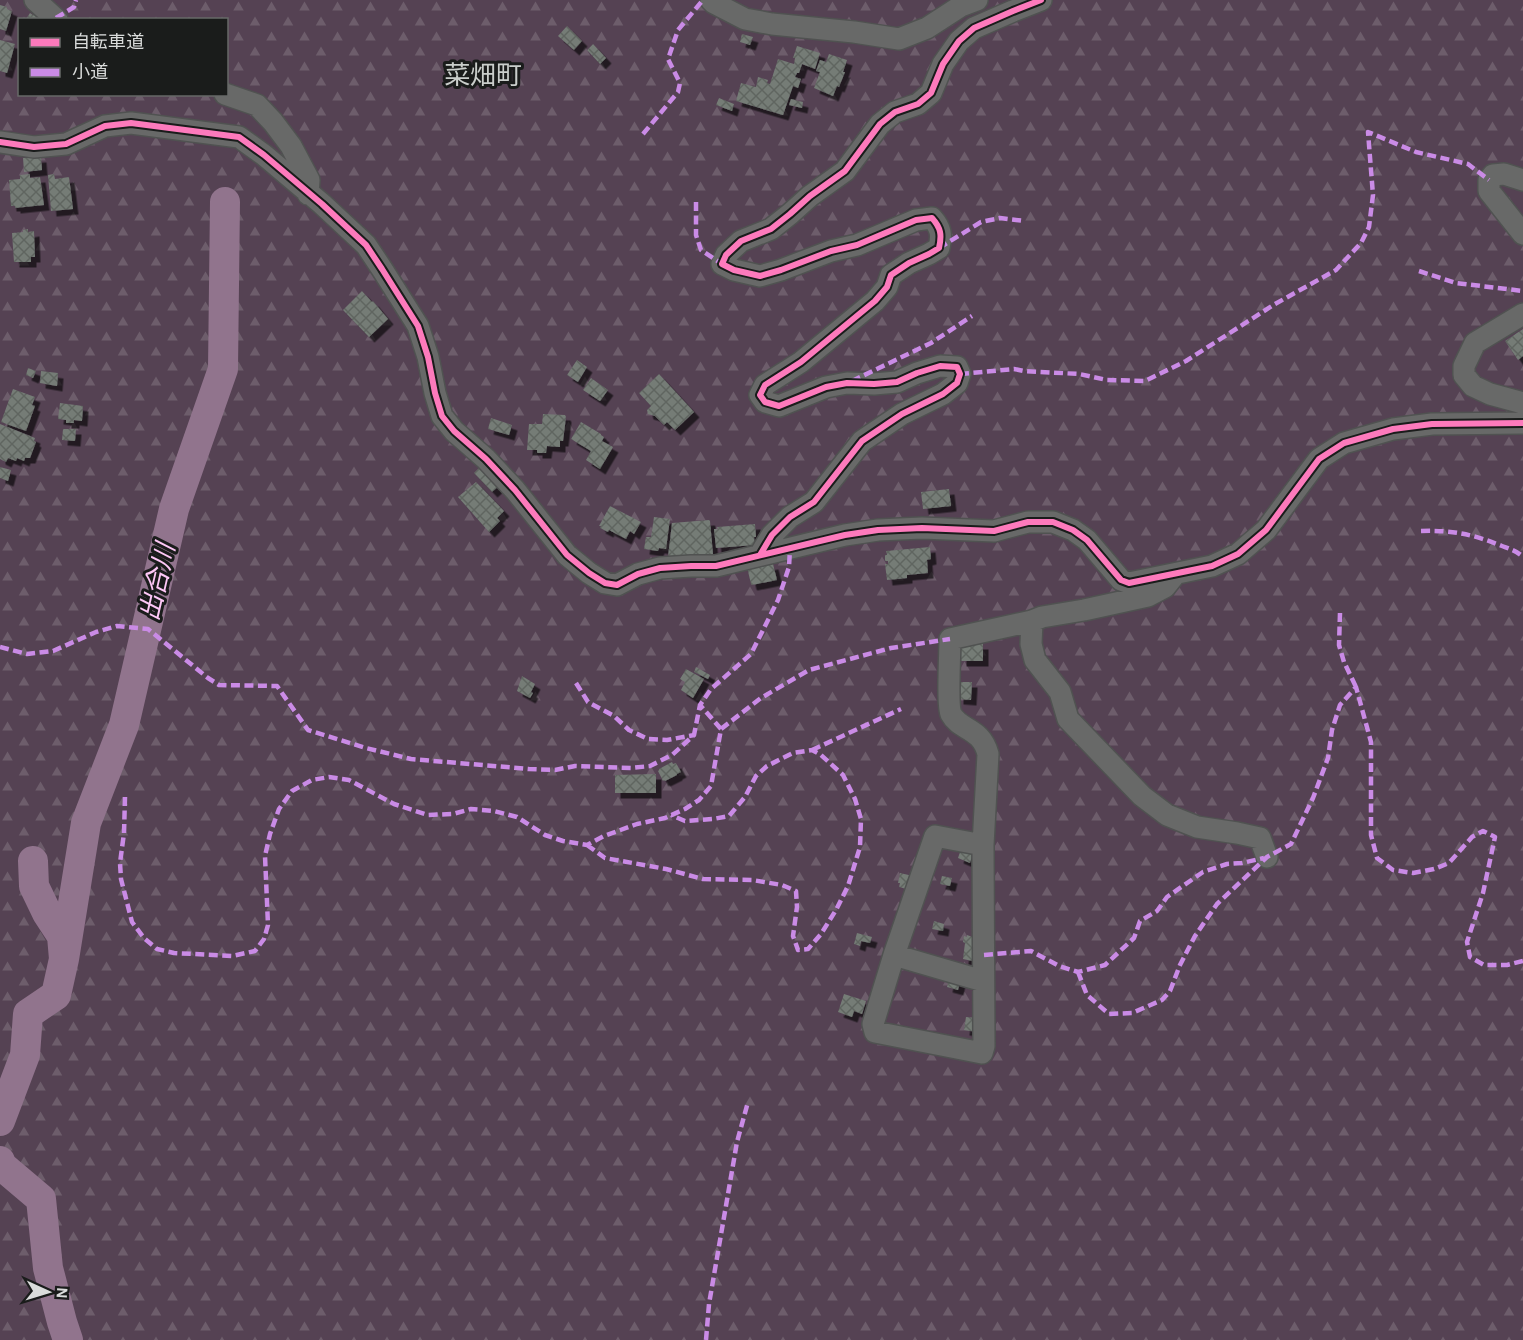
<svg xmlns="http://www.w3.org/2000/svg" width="1523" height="1340" font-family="'Alegreya Sans','Noto Sans JP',sans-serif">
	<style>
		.forest { fill: url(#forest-firs); fill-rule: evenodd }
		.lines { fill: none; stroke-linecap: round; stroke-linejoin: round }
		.river { stroke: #91748d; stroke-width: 30 }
		.building { fill: url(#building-cross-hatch); filter: url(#shadow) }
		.minor-casing { stroke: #505251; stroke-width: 24 }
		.minor { stroke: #686968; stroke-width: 21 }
		.quiet { stroke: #ca8be6; stroke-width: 4.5; stroke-dasharray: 9 4.5; stroke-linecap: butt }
		.cycleway-casing { stroke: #1a1c1b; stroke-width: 10 }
		.cycleway { stroke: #fd7abc; stroke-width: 6 }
		.labels { text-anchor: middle; stroke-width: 6; stroke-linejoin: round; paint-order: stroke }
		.neighbourhood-label { font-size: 26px; fill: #cacecb; stroke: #1a1c1b }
		.water-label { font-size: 26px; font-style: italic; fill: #fec8f7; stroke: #1a1c1b }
	</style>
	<defs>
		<pattern id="forest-firs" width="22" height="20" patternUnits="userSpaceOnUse" patternTransform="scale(1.5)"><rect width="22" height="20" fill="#554253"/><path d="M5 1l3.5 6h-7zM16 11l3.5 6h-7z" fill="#6d5d6b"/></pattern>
		<pattern id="building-cross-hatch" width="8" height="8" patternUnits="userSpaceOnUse" patternTransform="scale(1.5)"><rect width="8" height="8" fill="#747c76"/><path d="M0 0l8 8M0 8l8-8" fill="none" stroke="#606561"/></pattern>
		<filter id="shadow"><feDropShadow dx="5.5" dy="5.5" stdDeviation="0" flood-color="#0009"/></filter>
	</defs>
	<rect width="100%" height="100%" fill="#323332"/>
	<path class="forest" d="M0 0H1523V1340H0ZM20 20H226V94H20Z"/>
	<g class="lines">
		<path class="river" d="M64 959 86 823 124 725 174 509 223 369 225 202
			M0 1121 25 1055 28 1014 56 995 64 959 62 936 47 913 34 886 33 861
			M0 1161 2 1166 41 1199 48 1268 62 1322 68 1340"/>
	</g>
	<path class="building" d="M0 5 7 7V9L12 11 6 31 0 29Z
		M30 13 33 15 34 14 41 20H27L26 19Z
		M567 26 582 41 574 50 558 36Z
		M742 34 753 37 750 45 740 42Z
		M0 40 15 44 7 73 0 71Z
		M593 44 606 58 600 64 587 50Z
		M797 46 820 53 815 69 802 64 799 73H797L795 77 801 79 798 88 793 86 783 115 736 101 741 83 756 87 758 77 768 80 767 83 770 84 778 59 794 64 795 58H793Z
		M829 54 847 60 843 72H845L839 87 837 86 833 96 814 88 820 72 816 71 820 60 826 62Z
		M719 98 734 104 732 111 716 105Z
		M791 99 803 102 802 108 789 105Z
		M41 157 42 170 24 172 23 158Z
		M30 174V178L40 177 44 205 15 208V206H11L9 180 20 179V175Z
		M54 174 55 179 69 177 73 209 51 211 48 175Z
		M28 229V232L34 231 35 257H31V262H14L12 233 23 232V230Z
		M362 291 372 302 373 301 388 319 369 337 343 310Z
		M1523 329V356L1518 360 1505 341Z
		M577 360 587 367 578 382 567 375Z
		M28 368 36 371 33 378 26 375Z
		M41 371 58 373 57 386 40 383Z
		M659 374 694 412 675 430 667 422 664 425 655 416 648 414 647 410 651 406 639 393Z
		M591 378 608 390 600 401 583 390Z
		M13 389 35 397 32 405 35 406 26 431 1 422Z
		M60 403 83 406 82 421 74 420V423H66V420L58 419Z
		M543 414 565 415 566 417 563 441H560V447L547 446 546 453H537V450H527L529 424H542Z
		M491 418 512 425 509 435 488 429Z
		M581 422 601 434V435L604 437 602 441 613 447 600 469 586 460 591 451 571 439Z
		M0 424 35 438 34 441 36 442 30 458H25L24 461 17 458 16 461 8 458 6 462 0 459Z
		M63 429H76L75 441 62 440Z
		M482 465 500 485 492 492 474 473Z
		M0 467 11 470 8 481 0 478Z
		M476 482 504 511 497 518 500 521 489 532 458 497Z
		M949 489 951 506 923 509 921 492Z
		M610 506 641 522 634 534 630 531 626 539 609 530 608 532 600 528 601 526H599Z
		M654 517 670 519 666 549 659 548 658 551 644 549 646 537H651Z
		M709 520 710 521 713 554 668 557 672 523Z
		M755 524 756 537H754L755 545 716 548 714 529H718L717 527Z
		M930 547 931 559 927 560 928 573 907 575V578L887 580 885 564H888V561H885V555H887L886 551Z
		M773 564 777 580 752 585 751 584 747 567H756Z
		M961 644H983V661H961Z
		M696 667 710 675 708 679 694 672Z
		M686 669 704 679 693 698 681 690 685 682 680 679Z
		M522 676 535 684 531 692 533 693 530 698 517 691Z
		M961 682H972L971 700 958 699V689H960Z
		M672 762 673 764 676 763 681 772 677 774V775L665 781 664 780 663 781 658 771 659 770V769Z
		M656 774V793H615V775Z
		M961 849 973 852 970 863 958 858Z
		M900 873 913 876 910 890 899 887 900 883H898Z
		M942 876 952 878 950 886 940 884Z
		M934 921 944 924 943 931 932 929Z
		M857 933 872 937 870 943 861 941 860 946 854 944Z
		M967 935 978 939 977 962 963 959 965 943 963 942 964 936 967 937Z
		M949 978 960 981 958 990 947 987Z
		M844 994 866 1001 862 1014 854 1011 852 1017 838 1012Z
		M966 1017 979 1018 977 1032 964 1030Z"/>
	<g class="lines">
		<g class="minor-casing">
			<path id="minor" d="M35 0 57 20
				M711 0 714 3 745 19 772 24 854 32 899 39 927 28 961 6 977 0
				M225 94 257 105 273 122 291 146 309 180 308 194
				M0 142 34 147 66 144 105 126 131 123 239 137 264 155 322 204 366 245 382 269 418 326 428 357 435 393 442 416 454 431 486 459 515 490 567 555 589 573 605 583 617 585 638 574 660 568 691 566H716L845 535 878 530 922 528 994 531 1028 522H1053L1073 530 1087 540 1121 580 1129 583 1212 566 1238 554 1266 530 1319 459 1344 443 1393 429 1432 424 1523 423
				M1523 180 1504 174 1493 175 1489 180V191L1523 234
				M1523 314 1475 343 1464 366V375L1473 386 1490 394 1523 403
				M760 555 772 535 790 517 814 502 862 441 902 414 943 394 957 383 960 374 957 367 940 366 917 373 897 382 874 384 847 383 826 387 779 406 765 402 760 395 765 385 801 362 875 301 887 287 891 275 909 263 929 254 939 248C942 235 941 228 932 218L916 220 857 245 831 251 781 270 760 276 734 270 722 264 726 255 741 241 771 229 790 214 810 196 845 171 880 124 895 112 918 104 931 93 943 64 959 41 974 28 1013 11 1041 0
				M1173 577 1165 587 1148 596 1084 610 1042 617 1032 621 1031 644 1035 660 1060 692 1068 719 1142 796 1167 815 1197 827 1237 833 1260 838 1267 857
				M983 845 935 836 894 955 873 1024 875 1032 982 1053 984 1046 983 845 988 754C981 727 960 731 951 714 947 705 950 652 950 639L1032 621
				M894 955 983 981"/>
		</g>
		<use href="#minor" class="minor"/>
		<path class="quiet" d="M56 18 74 7 76 0
			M643 134 678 92 680 83 668 59 678 30 703 0
			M696 202V235L701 250 722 264
			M939 248 981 222 1000 218 1025 221
			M1419 271 1456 283 1523 291
			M960 374 1014 369 1024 371 1079 374 1107 380 1145 381 1186 361 1275 304 1336 270 1361 243 1369 227 1373 195 1368 132 1416 152 1468 164 1489 180
			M852 381 931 343 972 316
			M1421 531C1453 530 1472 534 1502 546 1510 549 1517 551 1523 557
			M1340 613 1339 645 1344 662 1356 687
			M0 647 27 654 53 651 96 632 117 626 148 629 208 678 219 685 277 686 308 730 366 748 411 759 529 769 555 770 575 766 631 768 650 766 672 755 694 735 700 705
			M576 683 588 702 614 716 629 730 648 739 667 740 694 735
			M721 729 700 705 711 689 751 654 778 600 789 567 790 549
			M812 750 901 709
			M125 797 124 833 120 863 121 879 132 922 144 938 157 949 174 953 232 956 255 951 264 939 268 925 265 856 270 834 279 809 292 791 312 780 329 777 349 780 394 804 428 815 453 814 471 809 494 811 517 817 545 835 563 841 587 845 604 836 637 824 665 818 685 809 699 800 711 786 721 729 761 698 809 670 891 648 950 639
			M587 845 605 858 666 869 703 879 752 880 782 885 796 891 797 907 793 936 798 950 808 949 821 934 836 910 848 886 860 847 861 819 855 799 843 775 821 755 812 750 793 753 767 766 756 776 745 797 729 816 713 819 685 821 671 815
			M984 955 1031 951 1059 966 1078 972 1105 965 1134 938 1140 921 1157 911 1167 897 1203 872 1227 864 1242 863 1264 858
			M1078 972 1087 995 1109 1014 1132 1013 1162 1000 1170 991 1180 965 1195 936 1217 904 1267 857 1291 844 1313 798 1328 758 1332 730 1340 705 1356 687 1371 742V835L1377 858 1393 870 1413 873 1434 869 1449 863 1472 837 1483 831 1495 837 1483 893 1467 942 1470 957 1484 965H1507L1523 961
			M706 1340 709 1304 737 1142 748 1102"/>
		<g class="cycleway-casing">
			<path id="cycleway" d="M0 142 34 147 66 144 105 126 131 123 239 137 264 155 322 204 366 245 382 269 418 326 428 357 435 393 442 416 454 431 486 459 515 490 567 555 589 573 605 583 617 585 638 574 660 568 691 566H716L845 535 878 530 922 528 994 531 1028 522H1053L1073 530 1087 540 1121 580 1129 583 1212 566 1238 554 1266 530 1319 459 1344 443 1393 429 1432 424 1523 423
				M760 555 772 535 790 517 814 502 862 441 902 414 943 394 957 383 960 374 957 367 940 366 917 373 897 382 874 384 847 383 826 387 779 406 765 402 760 395 765 385 801 362 875 301 887 287 891 275 909 263 929 254 939 248C942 235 941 228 932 218L916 220 857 245 831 251 781 270 760 276 734 270 722 264 726 255 741 241 771 229 790 214 810 196 845 171 880 124 895 112 918 104 931 93 943 64 959 41 974 28 1013 11 1041 0"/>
		</g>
		<use href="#cycleway" class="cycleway"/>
	</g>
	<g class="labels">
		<g class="neighbourhood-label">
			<text x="483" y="84">菜畑町</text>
		</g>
		<g class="water-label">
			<text transform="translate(157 582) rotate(-77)" y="9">出合川</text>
		</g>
	</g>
	<rect x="18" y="18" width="210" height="78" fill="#1a1c1b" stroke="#676968" stroke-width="1.5"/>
	<rect x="30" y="38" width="30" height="9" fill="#fd7abc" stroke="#676968" stroke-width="1.5"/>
	<text x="72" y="48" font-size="18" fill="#dadcdb">自転車道</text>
	<rect x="30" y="68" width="30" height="9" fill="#ca8be6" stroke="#676968" stroke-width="1.5"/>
	<text x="72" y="78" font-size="18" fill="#dadcdb">小道</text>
	<g transform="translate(48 1292) rotate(94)" stroke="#1a1c1b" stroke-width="4.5" paint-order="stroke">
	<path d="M0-4.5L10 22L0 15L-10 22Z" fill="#dadcdb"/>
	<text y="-9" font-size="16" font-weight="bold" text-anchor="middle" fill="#dadcdb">N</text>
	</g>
</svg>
